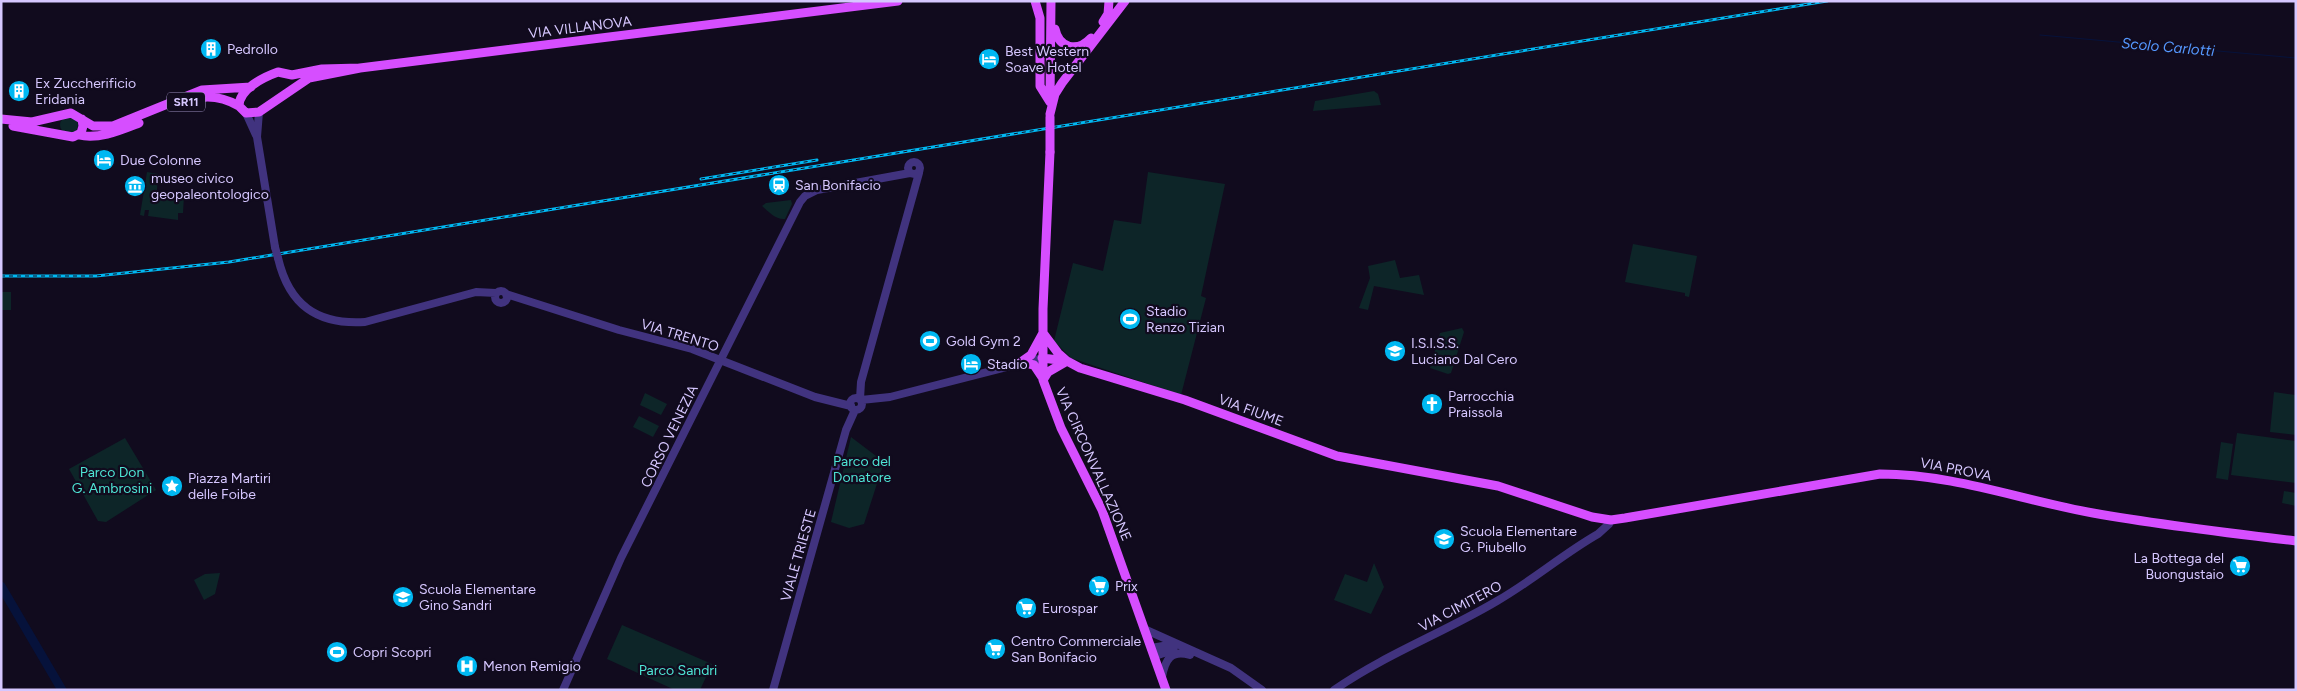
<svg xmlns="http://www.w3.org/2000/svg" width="2297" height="691" font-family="Figtree,sans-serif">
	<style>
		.green { fill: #0d2528 }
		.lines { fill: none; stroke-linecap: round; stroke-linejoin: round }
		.stream { stroke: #06123b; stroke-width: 1 }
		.river { stroke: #06123b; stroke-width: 9 }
		.minor { stroke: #41337f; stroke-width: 8 }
		.major { stroke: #d64eff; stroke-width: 9 }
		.rail-casing { stroke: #00b8f2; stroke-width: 3 }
		.rail { stroke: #110b1e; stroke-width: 1; stroke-dasharray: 4; stroke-linecap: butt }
		.minor-bridge { stroke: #41337f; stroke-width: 8 }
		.major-bridge { stroke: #d64eff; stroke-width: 9 }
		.labels { text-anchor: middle; stroke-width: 4.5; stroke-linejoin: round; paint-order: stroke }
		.shield { fill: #110b1e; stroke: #9b8fbc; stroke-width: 1 }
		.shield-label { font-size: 12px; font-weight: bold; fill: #d6c7ff }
		.street-label { font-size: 14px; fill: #d6c7ff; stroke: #110b1e }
		.poi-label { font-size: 14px; fill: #d6c7ff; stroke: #110b1e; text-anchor: start }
		.park-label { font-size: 14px; fill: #4ee4d4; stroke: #110b1e }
		.water-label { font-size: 15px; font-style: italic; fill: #5598ff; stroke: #110b1e }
	</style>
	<rect width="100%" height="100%" fill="#110b1e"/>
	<path class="green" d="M1374 91 1378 94 1381 105 1313 111 1315 101Z
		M60 125a9 9 0 1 1 18 0a9 9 0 1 1-18 0Z
		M147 172 158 174 157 190 159 192 184 196 183 213H178V220L148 216 149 210H145L144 216 140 215Z
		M1148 172 1225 184 1201 296 1206 298 1181 395 1071 358 1054 341 1073 263 1103 271 1114 220 1141 224Z
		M791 200 792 204 785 219C776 220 769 212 762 206L766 203Z
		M1633 244 1697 256 1689 297 1685 296V293L1625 282Z
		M1395 260 1400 278 1419 275 1424 295 1374 286 1368 310 1359 308 1370 278 1368 266Z
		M1 292H11V310H1Z
		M1462 328 1464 332 1451 373 1448 374 1430 368 1440 333Z
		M2274 392 2296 395V435L2270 432Z
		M645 393 667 404 661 415 640 405Z
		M639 416 659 426 653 437 633 427Z
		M2237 433 2296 441V483L2231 475Z
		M851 437 884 462 864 524 849 528 831 522Z
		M125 438 156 490 106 522 98 521 69 469Z
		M2221 442 2233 444 2228 480 2216 478Z
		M2284 491 2296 493V506L2282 503Z
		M1374 563 1384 587 1371 614 1334 600 1345 574 1367 582Z
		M220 573 215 594 204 600 194 580 205 574Z
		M622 625 712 664 700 690H675L607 659Z"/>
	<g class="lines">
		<path class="stream" d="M2040 35 2296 58"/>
		<path class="river" d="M1 586 62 690"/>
		<path class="minor" d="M259 112 257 137 275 247
			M246 113 256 135
			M908 168a6 6 0 1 1 12 0a6 6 0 1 1-12 0Z
			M278 258C289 305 317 325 365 322L476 292 496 293
			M495 297a6 6 0 1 1 12 0a6 6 0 1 1-12 0Z
			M506 294 619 330 692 349 815 397 851 406
			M850 404a6 6 0 1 1 12 0a6 6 0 1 1-12 0Z
			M860 399 861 382 919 173
			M861 400 890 397 1042 358
			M1144 629 1231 668 1262 690
			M1151 648 1175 644
			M1155 656 1173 650 1175 644
			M1162 677C1165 660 1171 649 1190 655
			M563 690 621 558 800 202 805 196 817 190 910 173
			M773 690 846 430 855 410
			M1334 690C1386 654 1443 633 1497 601 1532 581 1563 554 1598 534L1609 524 1611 520"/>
		<path class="major" d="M1035 1 1040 18V86L1050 102
			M1103 22 1108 14 1109 1
			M1055 29C1059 48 1077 53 1091 38
			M360 68 322 69 292 75 278 72C264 77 239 89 239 106L246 113 259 112 309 78 360 68 898 1
			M187 101C205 94 223 97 239 106
			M1050 101 1051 1
			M1050 114 1055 94 1062 83 1125 1
			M1 119 32 122 71 113 93 126H113L202 90 251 87
			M13 126 73 137 81 133 83 126 82 119
			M79 135C98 140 121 130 139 123
			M1050 152 1043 309V380L1061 428 1102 510 1166 690
			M1043 333 1058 353 1067 361
			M1042 358 1067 361 1080 368 1185 400 1337 456 1498 486 1592 517 1611 520 1625 518 1880 474C1953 474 2021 500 2093 513 2160 525 2228 533 2296 541
			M1021 362 1031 355 1043 333
			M1021 362 1034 365 1042 377
			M1043 380 1048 372 1067 361"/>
		<g class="rail-casing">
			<path id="rail" d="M701 179 817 160
				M1 276H96L229 262 1827 1"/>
		</g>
		<use href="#rail" class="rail"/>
		<path class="minor-bridge" d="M275 247 278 258"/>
		<path class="major-bridge" d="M1050 117V152"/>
	</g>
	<defs>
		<g id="building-disc" transform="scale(1.125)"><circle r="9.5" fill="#00b8f2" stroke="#110b1e"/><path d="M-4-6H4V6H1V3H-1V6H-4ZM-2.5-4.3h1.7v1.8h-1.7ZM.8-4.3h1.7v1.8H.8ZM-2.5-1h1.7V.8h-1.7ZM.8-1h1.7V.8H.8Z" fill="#fff"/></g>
		<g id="hotel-disc" transform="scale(1.125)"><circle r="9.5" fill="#00b8f2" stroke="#110b1e"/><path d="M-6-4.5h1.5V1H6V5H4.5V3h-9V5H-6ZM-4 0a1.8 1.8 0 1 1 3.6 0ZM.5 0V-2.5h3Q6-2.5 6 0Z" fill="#fff"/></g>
		<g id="station-disc" transform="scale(1.125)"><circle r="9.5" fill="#00b8f2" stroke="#110b1e"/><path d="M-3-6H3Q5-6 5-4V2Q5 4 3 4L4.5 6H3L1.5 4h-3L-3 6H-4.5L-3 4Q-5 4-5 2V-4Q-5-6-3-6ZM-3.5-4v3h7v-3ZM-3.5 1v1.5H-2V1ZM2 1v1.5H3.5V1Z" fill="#fff"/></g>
		<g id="museum-disc" transform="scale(1.125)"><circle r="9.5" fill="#00b8f2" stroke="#110b1e"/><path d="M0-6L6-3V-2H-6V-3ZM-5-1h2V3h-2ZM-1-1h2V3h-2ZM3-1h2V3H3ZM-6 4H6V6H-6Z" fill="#fff"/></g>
		<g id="stadium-disc" transform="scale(1.125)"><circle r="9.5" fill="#00b8f2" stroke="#110b1e"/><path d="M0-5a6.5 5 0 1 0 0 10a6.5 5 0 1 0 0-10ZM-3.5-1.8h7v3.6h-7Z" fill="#fff"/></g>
		<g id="school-disc" transform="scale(1.125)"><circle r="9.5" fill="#00b8f2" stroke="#110b1e"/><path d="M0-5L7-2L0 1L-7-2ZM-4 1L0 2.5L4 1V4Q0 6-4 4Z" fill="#fff"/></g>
		<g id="church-disc" transform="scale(1.125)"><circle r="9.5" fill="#00b8f2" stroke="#110b1e"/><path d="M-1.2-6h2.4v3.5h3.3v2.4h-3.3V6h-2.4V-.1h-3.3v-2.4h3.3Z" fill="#fff"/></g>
		<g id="sight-disc" transform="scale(1.125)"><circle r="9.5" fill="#00b8f2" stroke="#110b1e"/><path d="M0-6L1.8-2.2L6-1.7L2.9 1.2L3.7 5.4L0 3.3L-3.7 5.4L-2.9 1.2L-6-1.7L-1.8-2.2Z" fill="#fff"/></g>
		<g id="supermarket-disc" transform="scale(1.125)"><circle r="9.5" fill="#00b8f2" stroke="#110b1e"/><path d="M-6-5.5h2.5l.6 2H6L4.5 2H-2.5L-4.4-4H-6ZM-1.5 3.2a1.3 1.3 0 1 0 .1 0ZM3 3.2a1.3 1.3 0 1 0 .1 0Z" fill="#fff"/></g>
		<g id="hospital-disc" transform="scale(1.125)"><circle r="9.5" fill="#00b8f2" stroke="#110b1e"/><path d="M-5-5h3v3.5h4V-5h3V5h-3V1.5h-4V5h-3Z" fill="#fff"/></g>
	</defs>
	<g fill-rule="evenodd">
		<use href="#building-disc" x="211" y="49"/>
		<use href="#hotel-disc" x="989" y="59"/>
		<use href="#building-disc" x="19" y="91"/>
		<use href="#hotel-disc" x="104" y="160"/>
		<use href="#station-disc" x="779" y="185"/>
		<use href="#museum-disc" x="135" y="186"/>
		<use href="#stadium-disc" x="1130" y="319"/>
		<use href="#stadium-disc" x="930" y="341"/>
		<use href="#school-disc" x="1395" y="351"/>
		<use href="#hotel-disc" x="971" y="364"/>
		<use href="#church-disc" x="1432" y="404"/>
		<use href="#sight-disc" x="172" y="486"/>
		<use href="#school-disc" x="1444" y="539"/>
		<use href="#supermarket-disc" x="2240" y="566"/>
		<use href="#supermarket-disc" x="1099" y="586"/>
		<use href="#school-disc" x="403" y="597"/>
		<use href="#supermarket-disc" x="1026" y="608"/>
		<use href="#supermarket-disc" x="995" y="649"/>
		<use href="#stadium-disc" x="337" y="652"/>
		<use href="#hospital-disc" x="467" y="666"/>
	</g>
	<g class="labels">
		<rect class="shield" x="167" y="92.5" width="38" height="19" rx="4"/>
		<g class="shield-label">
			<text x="186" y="106">SR11</text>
		</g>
		<g class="street-label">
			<text transform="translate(580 27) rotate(-7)" y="5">VIA VILLANOVA</text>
			<text transform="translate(680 335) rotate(17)" y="5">VIA TRENTO</text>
			<text transform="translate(1251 410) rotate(20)" y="5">VIA FIUME</text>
			<text transform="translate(669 436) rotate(-64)" y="5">CORSO VENEZIA</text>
			<text transform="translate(1094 464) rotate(66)" y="5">VIA CIRCONVALLAZIONE</text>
			<text transform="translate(1956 469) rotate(11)" y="5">VIA PROVA</text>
			<text transform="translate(798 555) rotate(-74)" y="5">VIALE TRIESTE</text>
			<text transform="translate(1460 606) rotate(-28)" y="5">VIA CIMITERO</text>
		</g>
		<g class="poi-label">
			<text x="227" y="54">Pedrollo</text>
			<text x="1005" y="56">Best Western<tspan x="1005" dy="16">Soave Hotel</tspan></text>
			<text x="35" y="88">Ex Zuccherificio<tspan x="35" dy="16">Eridania</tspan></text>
			<text x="120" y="165">Due Colonne</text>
			<text x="151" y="183">museo civico<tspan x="151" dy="16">geopaleontologico</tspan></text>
			<text x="795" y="190">San Bonifacio</text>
			<text x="1146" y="316">Stadio<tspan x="1146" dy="16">Renzo Tizian</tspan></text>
			<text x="946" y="346">Gold Gym 2</text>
			<text x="1411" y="348">I.S.I.S.S.<tspan x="1411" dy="16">Luciano Dal Cero</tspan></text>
			<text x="987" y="369">Stadio</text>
			<text x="1448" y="401">Parrocchia<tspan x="1448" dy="16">Praissola</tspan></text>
			<text x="188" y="483">Piazza Martiri<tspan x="188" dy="16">delle Foibe</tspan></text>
			<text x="1460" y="536">Scuola Elementare<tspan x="1460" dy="16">G. Piubello</tspan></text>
			<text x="2224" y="563" text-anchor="end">La Bottega del<tspan x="2224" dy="16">Buongustaio</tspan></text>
			<text x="1115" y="591">Prix</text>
			<text x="419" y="594">Scuola Elementare<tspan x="419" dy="16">Gino Sandri</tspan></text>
			<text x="1042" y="613">Eurospar</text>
			<text x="1011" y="646">Centro Commerciale<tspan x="1011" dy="16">San Bonifacio</tspan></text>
			<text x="353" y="657">Copri Scopri</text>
			<text x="483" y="671">Menon Remigio</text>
		</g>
		<g class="park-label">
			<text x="862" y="466">Parco del<tspan x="862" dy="16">Donatore</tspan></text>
			<text x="112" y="477">Parco Don<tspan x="112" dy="16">G. Ambrosini</tspan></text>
			<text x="678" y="675">Parco Sandri</text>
		</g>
		<g class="water-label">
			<text transform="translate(2168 47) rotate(5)" y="5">Scolo Carlotti</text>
		</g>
	</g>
	<rect width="2297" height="691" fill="none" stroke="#d6c7ff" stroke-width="5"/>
</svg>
